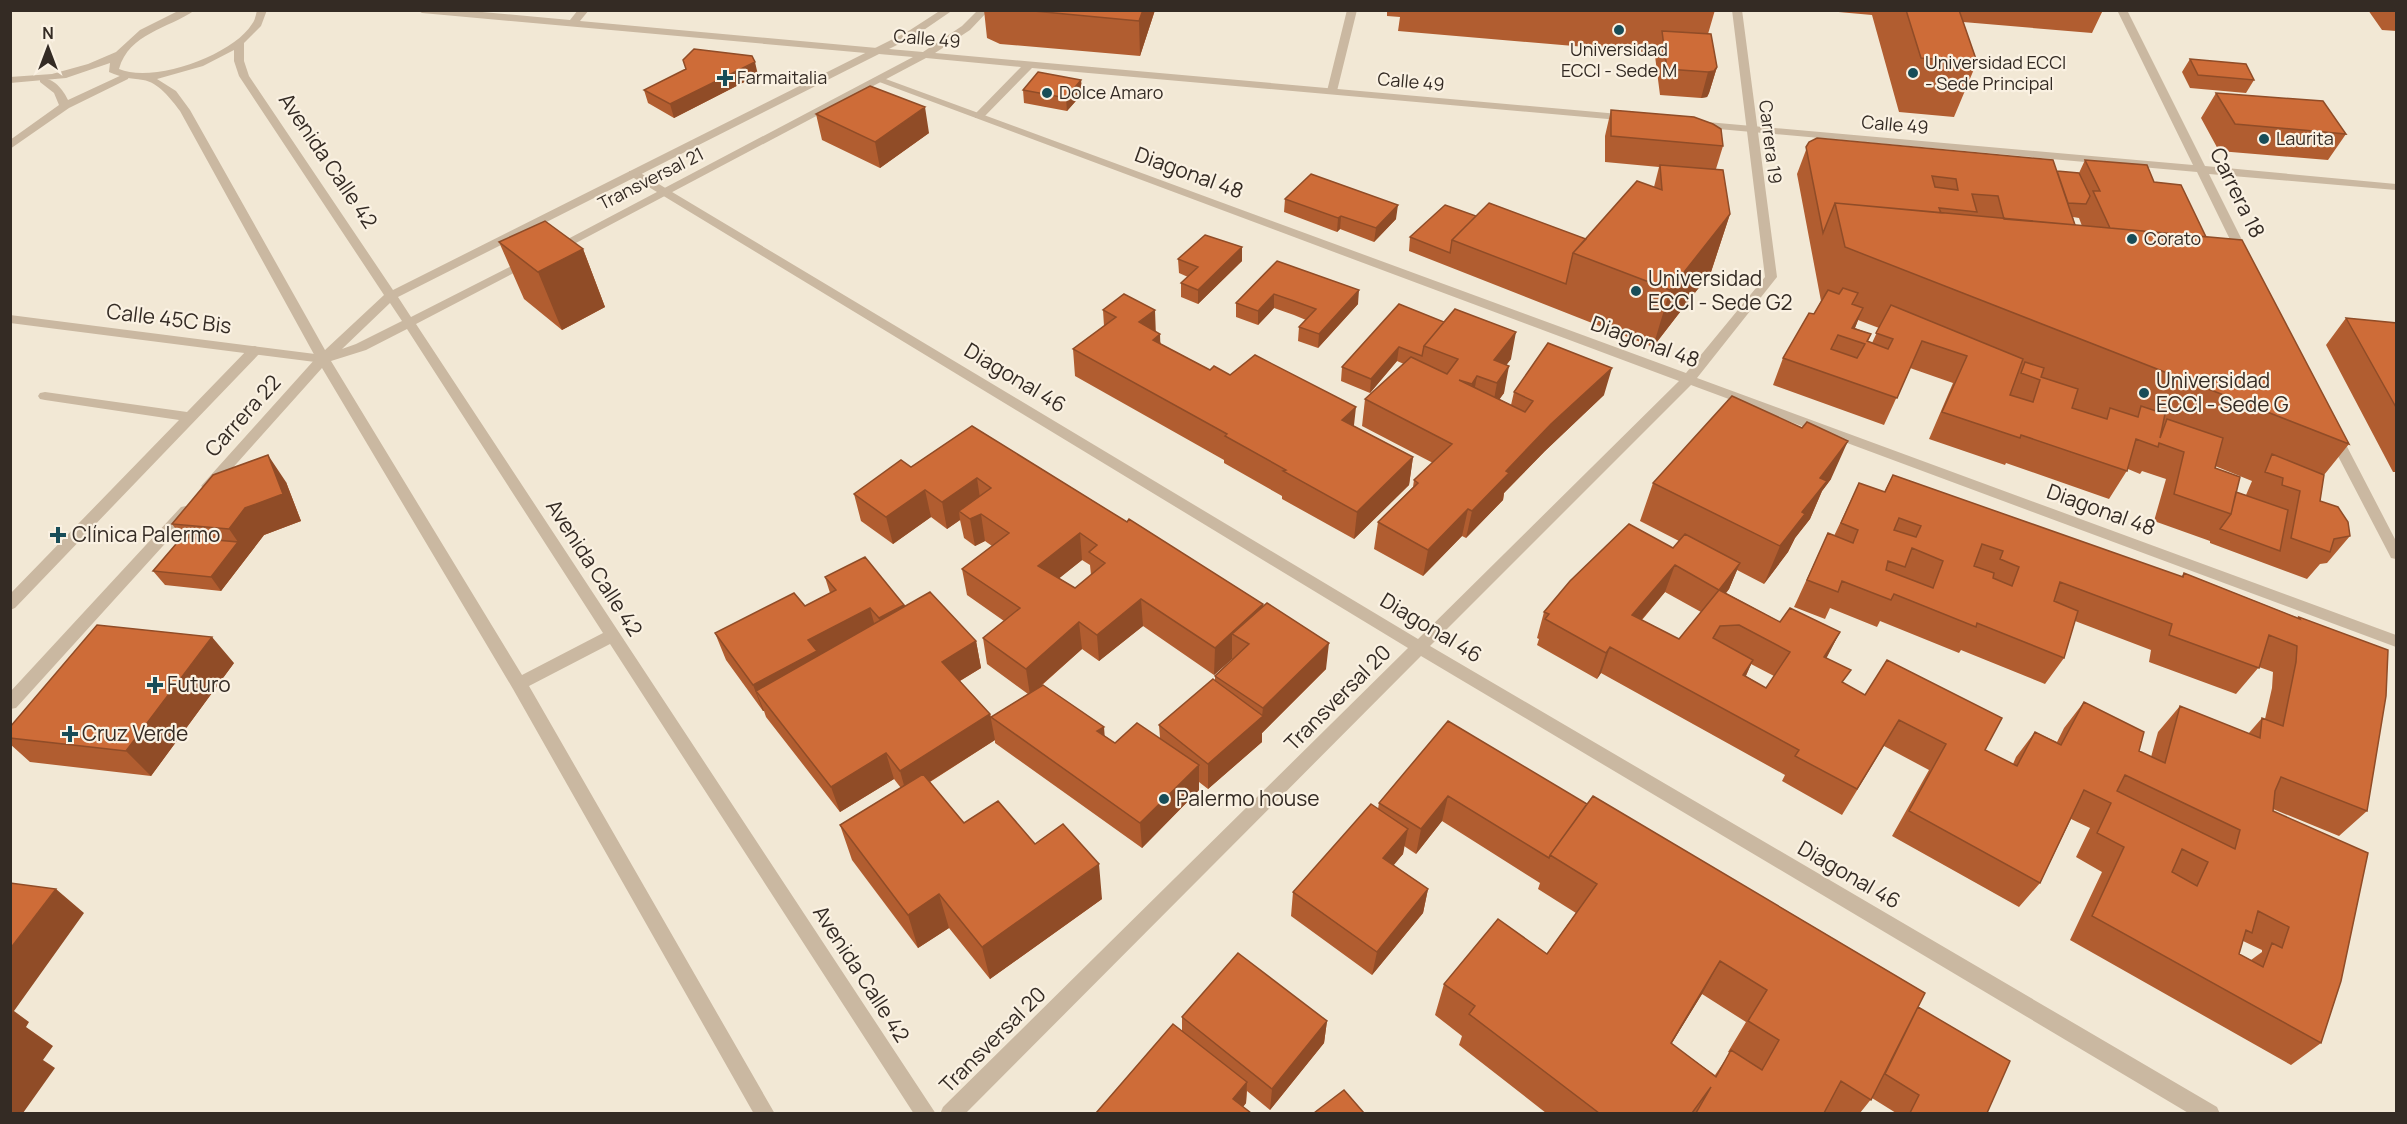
<svg xmlns="http://www.w3.org/2000/svg" width="2407" height="1124" font-family="Manrope,sans-serif">
	<style>
		.lines { fill: none; stroke-linecap: round; stroke-linejoin: round }
		.service { fill: #cab8a1; fill-rule: evenodd }
		.minor { fill: #cab8a1; fill-rule: evenodd }
		.tertiary { fill: #cab8a1; fill-rule: evenodd }
		.wall { fill: #b15d30; fill-rule: evenodd }
		.shaded-wall { fill: #904c27 }
		.building { fill: #ce6c38; stroke: #904c27; stroke-width: 1.5; fill-rule: evenodd }
		.poi-dot { fill: #184d58; stroke: #faf1e2; stroke-width: 2 }
		.labels { text-anchor: middle; stroke-width: 4.5; stroke-linejoin: round; paint-order: stroke }
		.far-street-label { font-size: 18px; fill: #342b24; stroke: #faf1e2 }
		.far-poi-label { font-size: 18px; fill: #342b24; stroke: #faf1e2; text-anchor: start }
		.street-label { font-size: 21px; fill: #342b24; stroke: #faf1e2 }
		.poi-label { font-size: 21px; fill: #342b24; stroke: #faf1e2; text-anchor: start }
	</style>
	<rect width="100%" height="100%" fill="#f2e8d5"/>
	<g class="lines">
		<path class="service" d="M255 346 262 350 260 353 15 608 10 610V594L179 420 45 400 40 399 38 396 40 393 45 392 187 412 250 347Z"/>
		<path class="minor" d="M417 10H460L570 20 578 10H589L580 21 877 48 882 51 877 54 422 13Z
			M1347 10H1357L1337 91 1332 94 1327 91Z
			M1732 10H1742L1777 277 1697 378 2396 635V647L1691 385 1430 646 2217 1107 2220 1114H2190L1421 656 965 1114H940L943 1107 1408 648 629 175V171H637L1418 639 1679 381 874 80 883 78 1686 373 1765 277Z
			M124 74 129 77 128 79 69 108 10 149V140L59 105 54 93 40 82V78C53 77 63 89 68 100Z
			M10 315 323 355 330 359 323 363 10 323Z"/>
		<path class="tertiary" d="M180 10H195C168 29 129 33 119 69 153 84 233 55 252 24 255 20 256 15 257 10H267L261 26 244 43V61L249 76 393 290 907 32 941 10H953L915 36 889 49 923 52 962 26 978 10H989L970 30 935 53 1630 115 1635 118 1630 121 1032 68 983 118H975V114L1021 67 926 58 557 253 553 254 547 250 913 57 879 54 398 297 411 317 525 259H533L535 262 416 324 936 1114H914L610 644 529 686 775 1114H754L513 689 322 368 213 490 208 491 201 486 316 358 180 111C171 99 158 82 143 80 129 78 123 78 109 72L110 63 66 78 10 83V77L52 74 88 64 116 52 140 30ZM234 50V61L239 76 384 295 325 350 190 110 176 91 157 79 203 66ZM390 303 402 321 356 344 342 349ZM407 329 603 633 522 675 331 361 366 350Z
			M2117 10H2127L2205 166 2396 184V190L2209 174 2251 258 2245 262 2239 258 2197 172 1696 127 1691 124 1696 121 2193 165Z
			M2334 430 2341 435 2396 541V559L2391 558 2389 554 2327 435Z
			M186 506 193 511 191 515 16 708 10 709V692L181 507Z"/>
	</g>
	<path class="wall" d="M984 10H1155L1140 56 1000 44 987 38Z
		M1387 10H1715L1708 34 1717 67 1709 93 1707 97 1701 98 1660 95 1655 56 1656 53 1398 31 1400 17 1387 16Z
		M1816 10H2103L2092 33 1963 22 1977 62 1954 117 1899 112 1872 15Z
		M2368 10H2397V31L2382 30Z
		M2190 59 2254 80 2246 93 2190 88 2182 72Z
		M758 75 674 118 648 103 644 90Z
		M1081 80 1082 94 1067 111 1024 103 1023 90Z
		M2216 93 2346 134 2328 160 2219 151 2201 118Z
		M1611 110 1723 146 1716 169 1730 214 1711 272 1653 347 1409 251 1410 237 1476 216 1586 239 1654 187 1659 167 1605 162V136Z
		M816 114 929 133 880 168 822 140Z
		M1809 142 2057 171 2079 173 2085 160 2154 182 2206 237 2349 444 2324 475 2320 501 2350 536 2327 563 2320 564 2307 579 2210 543V541L2154 521 2166 479 2142 471 2140 474 2128 469 2109 499 2006 463 2005 465 1929 439 1953 383 1910 368 1884 425 1773 385 1783 358 1814 314 1821 301 1797 174ZM2073 217 2079 218 2082 226 2075 225ZM1858 320 1879 328 1872 343 1868 342 1871 334 1855 328ZM2215 466 2252 481 2246 495 2236 492 2215 468Z
		M1285 199 1396 219 1374 242 1340 229 1337 232 1284 212Z
		M499 242 583 249 605 307 562 330 524 299Z
		M1242 247V261L1198 304 1181 297V283L1188 277 1179 273 1178 259Z
		M1277 261 1358 304 1318 348 1298 341 1299 327 1306 320 1294 315 1274 308 1258 325 1236 317V303Z
		M1399 304 1511 359 1506 365 1504 393 1499 399 1511 405 1514 392 1604 395 1545 451 1504 493 1503 500 1466 538 1462 536 1423 576 1374 549 1378 522 1413 487 1414 480 1433 463 1362 426 1365 399 1404 364 1397 361 1370 393 1341 381 1342 367Z
		M1103 310 1156 331 1161 344 1210 370 1230 375 1354 426 1413 457 1409 485 1354 539 1282 499V496L1224 463V460L1075 376 1073 349 1104 326Z
		M2346 318 2397 323V472H2393L2326 345Z
		M972 426 1127 522 1263 604V606L1326 669 1262 733V742L1208 789 1199 782V790L1142 848 995 743V740L930 782 964 823 1035 844 1102 899 990 979 949 928 918 948 852 860 840 825 901 788 894 779 840 812 766 717 764 711H763L726 660 715 633 805 606 830 593 825 577 904 605 905 607 976 641 981 668 960 681 990 714 991 717 1028 694 987 664 983 638 1004 621 967 595 962 569 992 546 985 541 975 546 964 538 960 520 947 529 931 517 893 544 861 521 854 494 911 467ZM1082 560 1090 565 1091 575 1075 588 1059 578ZM1143 626 1214 675 1232 659V660L1215 676V681L1159 725 1160 738 1115 743 1105 736 1041 686 1082 649 1099 661Z
		M1893 475 2181 577 2184 573 2298 618 2299 617 2367 811 2339 836 2273 809 2321 1043 2291 1065 2070 940 2102 872 2076 857 2090 828 2071 819 2040 883 2019 907 1892 836 1929 770 1884 746 1842 815 1782 781 1785 775 1601 673 1597 679 1537 645 1539 639 1537 638 1544 612 1673 548 1679 541 1640 521 1653 483 1831 479 1822 491 1810 519 1795 538 1788 552 1764 584 1737 570 1729 589 1726 593 1780 622 1840 632 1826 658 1844 683 1865 695 1985 750 2013 764 2016 757 2035 732 2057 742 2064 728 2084 702 2139 751 2151 757 2158 732 2180 706 2248 734 2262 718 2265 719 2272 688 2273 672 2259 667 2236 694 2149 662 2151 650 2075 621 2064 658 2045 684 1961 650 1959 653 1880 621 1877 627 1830 608 1825 619 1794 607 1828 533 1834 536 1859 483 1884 492ZM1665 592 1701 612 1679 639 1642 620ZM1751 664 1774 676 1766 688 1746 676ZM2243 941 2262 950V952L2251 960 2239 954Z
		M286 482 301 521 264 535 221 591 165 585 153 571 182 537 172 524Z
		M234 663 151 776 30 762 10 744V727Z
		M1448 721 1918 1007 1987 1113H1896L1872 1098 1860 1113H1546L1459 1045 1462 1036 1435 1015 1444 984 1547 954 1576 913 1538 889 1540 883 1442 821 1416 854 1404 846 1403 854 1393 865 1428 889 1423 913 1372 975 1291 916 1293 892 1378 809 1379 803ZM1702 994 1746 1022 1728 1052 1730 1053 1715 1075 1671 1044Z
		M1182 1017 1327 1021 1324 1043 1270 1110 1247 1091 1246 1103 1243 1107 1096 1113 1182 1031Z"/>
	<path class="shaded-wall" d="M1143 10H1155L1140 56 1139 21Z
		M755 62 758 75 674 118 670 104Z
		M1717 67 1709 93 1707 97 1701 98 1708 72Z
		M1081 80 1082 94 1067 111 1066 98Z
		M925 107 929 133 880 168 875 142Z
		M1398 205 1396 219 1374 242 1376 228Z
		M1730 214 1711 272 1653 347 1670 290Z
		M1341 216 1340 229 1337 232 1338 218Z
		M1242 247V261L1198 304V290Z
		M583 249 605 307 562 330 538 272Z
		M1359 290 1358 304 1318 348 1319 334Z
		M1274 294V308L1258 325V311Z
		M1863 308 1852 335V328Z
		M1155 310 1156 337 1160 334 1161 361 1139 322Z
		M1516 332 1511 359 1493 382 1494 360Z
		M1399 347 1397 361 1370 393 1371 379Z
		M1509 366 1504 393 1492 410 1497 383Z
		M1612 368 1604 395 1545 451 1504 493 1503 500 1466 538 1472 511 1506 471 1551 424Z
		M1477 376 1472 403 1467 411 1472 384Z
		M1356 407 1353 434 1342 420Z
		M1848 441 1831 479 1822 491 1810 519 1795 538 1788 552 1764 584 1780 546 1820 478Z
		M268 455 286 482 301 521 264 535 221 591 211 577 238 542 229 529Z
		M1413 457 1409 485 1354 539 1357 512Z
		M977 478 981 505 959 511 960 520 947 529 942 502Z
		M925 490 931 517 893 544 886 517Z
		M1468 509 1462 536 1423 576 1428 550Z
		M981 514 985 541 975 546 970 519Z
		M1080 533 1082 560 1041 593 1038 566Z
		M1740 563 1729 589 1708 616 1719 590Z
		M1675 565 1665 592 1623 641 1632 615Z
		M1141 599 1143 626 1099 661 1097 635Z
		M1263 604 1262 631 1232 634V659L1214 675 1215 648Z
		M904 605 911 631 886 645 879 618Z
		M870 608 877 634 756 691 764 711H763L753 685 808 640Z
		M1079 622 1082 649 1030 695 1026 669Z
		M1840 632 1826 659 1824 657Z
		M212 637 234 663 151 776 126 751Z
		M976 641 981 668 948 688 942 662Z
		M1329 643 1326 669 1262 733V742L1208 789V764L1262 716 1263 708Z
		M1610 647 1601 673 1597 679 1606 653Z
		M1753 660 1741 686 1743 675Z
		M990 714 995 740 907 796 900 771Z
		M1104 727 1106 753 1097 731Z
		M886 753 894 779 840 812 831 787Z
		M1199 765V790L1142 848 1140 823Z
		M1448 796 1442 821 1416 854 1421 829Z
		M1408 829 1403 854 1379 883 1383 858Z
		M1099 864 1102 899 990 979 982 947Z
		M56 889 84 913 14 1011 29 1022 26 1027 53 1046 43 1060 55 1068 23 1113H10V949Z
		M1428 889 1423 913 1372 975 1377 952Z
		M939 894 949 928 918 948 908 915Z
		M1720 961 1702 994 1653 1074 1671 1043Z
		M1327 1021 1324 1043 1270 1110 1272 1089Z
		M1247 1082 1246 1103 1238 1113 1233 1099Z"/>
	<path class="building" d="M1023 10H1143L1139 21Z
		M1906 10H1959L1977 62 1921 58Z
		M1662 31 1711 34 1717 67 1714 71 1708 72 1667 69Z
		M694 49 752 56 755 62 670 104 644 90 686 69 683 60Z
		M2190 59 2246 64 2254 80 2198 75Z
		M1038 72 1081 80 1066 98 1023 90Z
		M870 86 925 107 875 142 816 114Z
		M2216 93 2323 101 2346 134 2235 124Z
		M1611 110 1694 117 1713 124 1721 129 1723 146 1611 136Z
		M1817 138 2053 160 2075 225 2004 219 1998 196 1972 194 1977 212 1939 208 1941 213 1835 203 1823 233 1806 147 1809 142ZM1932 176 1956 179 1958 190 1935 187Z
		M2085 160 2147 165 2154 182 2181 185 2206 237 2110 228 2093 191H2100Z
		M1660 165 1723 170 1730 214 1670 290 1573 253 1637 181 1662 190Z
		M2057 171 2079 173 2090 196 2086 204 2068 203Z
		M1311 174 1398 205 1376 228 1341 216 1338 218 1285 199Z
		M1489 203 1586 239 1573 253 1566 284 1452 240Z
		M1835 203 2242 240 2349 444 1845 247Z
		M1445 205 1476 216 1452 240 1450 253 1410 237Z
		M545 221 583 249 538 272 499 242Z
		M1205 235 1242 247 1198 290 1181 283 1198 267 1178 259Z
		M1277 261 1359 290 1319 334 1299 327 1316 309 1294 301 1274 294 1258 311 1236 303Z
		M1843 288 1858 293 1852 304 1863 308 1852 328 1871 334 1867 341 1888 349 1893 339 1876 333 1891 305 2023 359 2010 395 2033 402 2040 380 2021 373 2025 362 2044 368 2041 377 2078 389 2072 408 2107 419 2110 408 2138 417 2141 406 2165 414 2160 438 2167 419 2223 438 2215 468 2240 477 2231 514 2174 494 2184 452 2159 443 2158 447 2136 439 2127 471 2021 435 2020 438 1942 412 1967 356 1922 341 1897 398 1783 358 1809 313 1814 314 1828 290 1839 294ZM1838 335 1865 344 1857 358 1831 349Z
		M1124 294 1155 310 1139 322 1160 334 1153 340 1210 370 1214 366 1230 375 1255 355 1356 407 1342 420 1413 457 1357 512 1283 471 1286 470 1225 436 1227 434 1073 349 1116 317 1103 310Z
		M1399 304 1444 322 1424 346 1422 356 1399 347 1371 379 1342 367Z
		M1455 309 1516 332 1494 360 1509 366 1497 383 1477 376 1472 384 1459 380 1525 412 1533 401 1514 392 1548 343 1612 368 1551 424 1506 471 1509 473 1472 511 1468 509 1428 550 1378 522 1418 483 1414 480 1452 444 1365 399 1411 357 1447 374 1458 359 1424 346Z
		M2346 318 2397 323V409Z
		M1732 396 1802 428 1807 422 1848 441 1820 478 1827 481 1802 512 1805 514 1780 546 1653 483Z
		M972 426 1127 522 1129 519 1263 604 1215 648 1141 599 1097 635 1079 622 1026 669 983 638 1020 608 962 569 1009 533 981 514 970 519 959 511 991 488 977 478 942 502 925 490 886 517 854 494 901 460 911 467ZM1080 533 1097 545 1089 552 1105 563 1075 588 1038 566Z
		M2272 454 2324 475 2320 501 2338 507 2348 522 2350 536 2334 539 2330 552 2291 538 2300 491 2282 485 2283 478 2265 472Z
		M268 455 283 494 245 508 229 529 172 524 213 475Z
		M1893 475 2183 577 2184 573 2300 619 2299 617 2388 650 2386 696 2367 811 2281 777 2275 791 2273 811 2368 853 2341 981 2321 1043 2092 916 2124 847 2097 833 2111 803 2084 790 2040 883 1909 811 1946 744 1899 720 1857 789 1795 756 1799 750 1610 647 1606 653 1545 619 1549 614 1544 612 1570 581 1629 524 1673 548 1685 534 1740 563 1719 590 1740 601 1780 622 1790 608 1840 632 1824 657 1851 670 1842 682 1865 695 1887 660 2002 718 1985 750 2017 766 2035 732 2061 745 2084 702 2144 732 2139 751 2165 763 2180 706 2260 738 2262 718 2283 726 2296 662 2297 646 2269 635 2259 668 2169 635 2172 624 2060 582 2054 601 2078 611 2064 658 1977 623 1976 627 1894 594 1891 600 1842 581 1838 592 1807 580 1828 533 1853 543 1858 530 1841 523 1859 483 1885 492ZM1899 518 1921 526 1916 537 1894 530ZM1982 544 2003 551 2000 559 2019 567 2012 586 1993 578 1994 573 1974 566ZM1912 548 1943 561 1933 588 1886 570 1888 561 1905 567ZM1675 565 1719 590 1679 639 1632 615ZM1739 625 1790 652 1766 688 1743 675 1753 660 1713 638 1720 626ZM2125 775 2240 830 2235 849 2117 791ZM2182 849 2208 862 2197 886 2172 872ZM2258 911 2289 927 2282 948 2272 943 2263 967 2239 954 2246 930 2252 933Z
		M2236 492 2288 510 2280 551 2220 529 2231 514Z
		M182 537 238 542 211 577 153 571Z
		M865 557 904 605 879 618 870 608 808 640 817 651 753 685 715 633 794 593 805 606 836 590 825 577Z
		M930 592 976 641 942 662 990 714 900 771 886 753 831 787 756 691Z
		M1267 603 1329 643 1263 708 1215 676 1249 644 1232 634Z
		M97 625 212 637 126 751 10 738V727Z
		M1213 679 1263 716 1208 764 1159 725Z
		M1043 685 1104 727 1097 731 1115 743 1137 723 1199 765 1140 823 991 717Z
		M1448 721 1587 804 1550 855 1549 858 1448 796 1421 829 1379 803Z
		M923 774 964 823 998 801 1035 844 1063 824 1099 864 982 947 939 894 908 915 840 825Z
		M1593 796 1925 993 1871 1100 1841 1081 1824 1113H1696L1711 1087 1692 1113H1599L1469 1014 1475 1006 1444 984 1498 919 1547 954 1597 884 1550 855ZM1720 961 1767 990 1748 1021 1779 1040 1762 1070 1731 1050 1716 1077 1671 1043Z
		M1371 804 1408 829 1383 858 1428 889 1377 952 1293 892Z
		M10 883 56 889 10 949Z
		M1238 953 1327 1021 1272 1089 1182 1017Z
		M1918 1007 2010 1061 1987 1113H1910L1919 1095 1885 1074Z
		M1173 1024 1247 1082 1233 1099 1251 1113H1096Z
		M1344 1090 1364 1113H1314Z"/>
	<g class="poi-dot">
		<circle cx="1619" cy="30" r="6"/>
		<circle cx="1913" cy="73" r="6"/>
		<path d="M722 69h6v6h6v6h-6v6h-6v-6h-6v-6h6z"/>
		<circle cx="1047" cy="93" r="6"/>
		<circle cx="2264" cy="139" r="6"/>
		<circle cx="2132" cy="239" r="6"/>
		<circle cx="1636" cy="291" r="6"/>
		<circle cx="2144" cy="393" r="6"/>
		<path d="M55 526h6v6h6v6h-6v6h-6v-6h-6v-6h6z"/>
		<path d="M152 676h6v6h6v6h-6v6h-6v-6h-6v-6h6z"/>
		<path d="M67 725h6v6h6v6h-6v6h-6v-6h-6v-6h6z"/>
		<circle cx="1164" cy="799" r="6"/>
	</g>
	<g class="labels">
		<g class="far-street-label">
			<text transform="translate(927 39) rotate(5)" y="6">Calle 49</text>
			<text transform="translate(1411 82) rotate(5)" y="6">Calle 49</text>
			<text transform="translate(1895 125) rotate(5)" y="6">Calle 49</text>
			<text transform="translate(1770 142) rotate(83)" y="6">Carrera 19</text>
			<text transform="translate(651 179) rotate(-27)" y="6">Transversal 21</text>
		</g>
		<g class="far-poi-label">
			<text x="1619" y="56" text-anchor="middle">Universidad<tspan x="1619" dy="21">ECCI - Sede M</tspan></text>
			<text x="1925" y="69">Universidad ECCI<tspan x="1925" dy="21">- Sede Principal</tspan></text>
			<text x="737" y="84">Farmaitalia</text>
			<text x="1059" y="99">Dolce Amaro</text>
			<text x="2276" y="145">Laurita</text>
			<text x="2144" y="245">Corato</text>
		</g>
		<g class="street-label">
			<text transform="translate(328 161) rotate(56)" y="7">Avenida Calle 42</text>
			<text transform="translate(1189 173) rotate(20)" y="7">Diagonal 48</text>
			<text transform="translate(2237 193) rotate(64)" y="7">Carrera 18</text>
			<text transform="translate(169 319) rotate(7)" y="7">Calle 45C Bis</text>
			<text transform="translate(1645 342) rotate(20)" y="7">Diagonal 48</text>
			<text transform="translate(1015 378) rotate(31)" y="7">Diagonal 46</text>
			<text transform="translate(243 416) rotate(-48)" y="7">Carrera 22</text>
			<text transform="translate(2101 510) rotate(20)" y="7">Diagonal 48</text>
			<text transform="translate(594 568) rotate(57)" y="7">Avenida Calle 42</text>
			<text transform="translate(1431 628) rotate(31)" y="7">Diagonal 46</text>
			<text transform="translate(1338 698) rotate(-45)" y="7">Transversal 20</text>
			<text transform="translate(1849 875) rotate(30)" y="7">Diagonal 46</text>
			<text transform="translate(861 974) rotate(57)" y="7">Avenida Calle 42</text>
			<text transform="translate(993 1040) rotate(-45)" y="7">Transversal 20</text>
		</g>
		<g class="poi-label">
			<text x="1648" y="286">Universidad<tspan x="1648" dy="24">ECCI - Sede G2</tspan></text>
			<text x="2156" y="388">Universidad<tspan x="2156" dy="24">ECCI - Sede G</tspan></text>
			<text x="72" y="542">Clínica Palermo</text>
			<text x="167" y="692">Futuro</text>
			<text x="82" y="741">Cruz Verde</text>
			<text x="1176" y="806">Palermo house</text>
		</g>
	</g>
	<rect width="2407" height="1124" fill="none" stroke="#342b24" stroke-width="24"/>
	<g transform="translate(48 48)" stroke="#faf1e2" stroke-width="4.5" paint-order="stroke">
	<path d="M0-4.5L10 22L0 15L-10 22Z" fill="#342b24"/>
	<text y="-9" font-size="16" font-weight="bold" text-anchor="middle" fill="#342b24">N</text>
	</g>
</svg>
